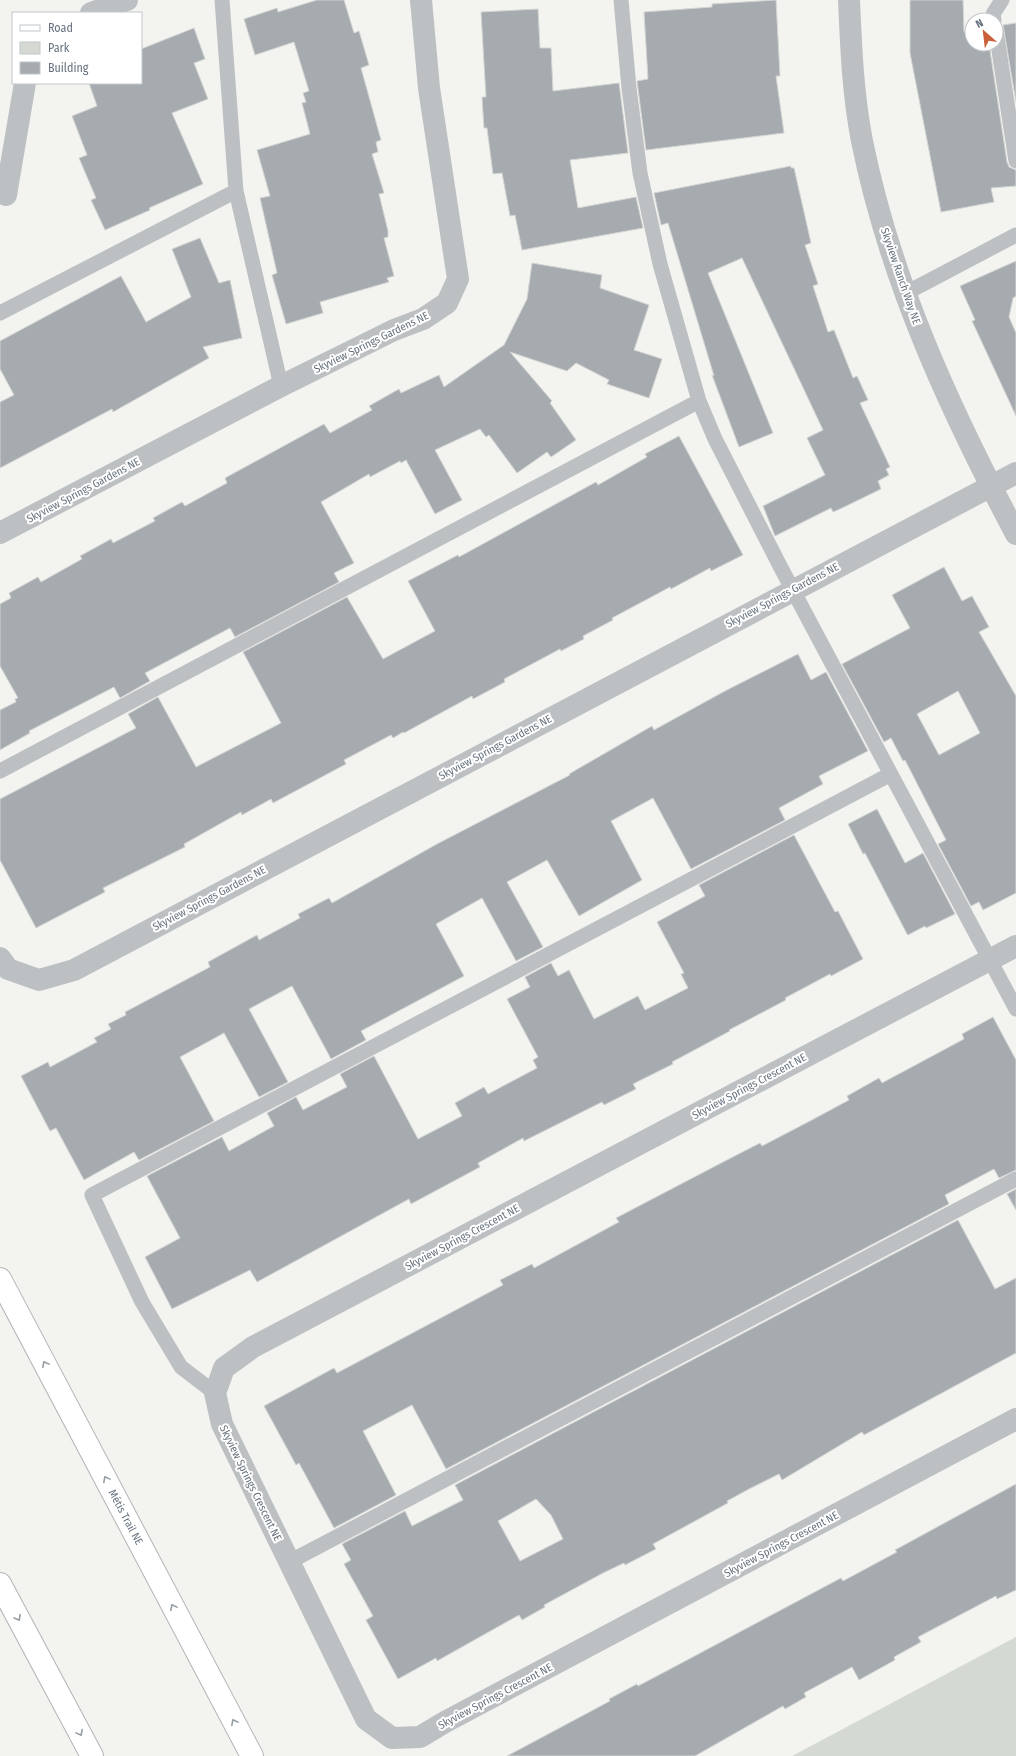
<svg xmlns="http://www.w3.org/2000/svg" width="1016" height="1756" font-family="'Fira Sans Condensed',sans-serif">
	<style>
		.green { fill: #d4d9d2 }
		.building { fill: #a5abaf; stroke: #d4d4d3; fill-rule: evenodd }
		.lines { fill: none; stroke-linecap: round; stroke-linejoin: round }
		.primary-casing { stroke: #b1b4b7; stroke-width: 24 }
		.lane { stroke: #bdc0c3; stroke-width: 15 }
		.street { stroke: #bdc0c3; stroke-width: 22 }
		.primary { stroke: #fff; stroke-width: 22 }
		.oneway { stroke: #949ca4 }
		.labels { text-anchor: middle; stroke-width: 4; stroke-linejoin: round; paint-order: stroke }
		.street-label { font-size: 11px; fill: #66727d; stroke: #fff }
	</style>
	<rect width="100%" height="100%" fill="#f3f3f0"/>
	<path class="green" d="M1016 1637V1756H792Z"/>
	<path class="building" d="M317 0H344L354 33 359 31 369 65 361 68 381 140 376 142 378 152 372 154 384 193 379 194 388 231V237L384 238 394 276 387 278 389 282 320 302 323 313 286 324 272 275 277 273 260 198 270 196 257 150 310 134 302 103 306 102 303 93 309 91 294 42 255 55 244 19 277 8 278 12Z
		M776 0 780 76H776L784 133 646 150 637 81 648 79 644 12 712 7V4Z
		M910 0H963L964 32 972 31V44H989L1007 162 1009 167 1016 170V186L991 188 994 202 941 212 910 53Z
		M538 9 540 48H551L553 91 619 83 628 153 570 160 578 208 636 197 643 228 522 250 515 215 510 216 502 173 493 174 487 128H484L482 97H486L481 12Z
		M1016 23V102L1003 25Z
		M194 28 205 59 194 63 208 99 172 113 203 184 149 208 150 210 105 230 91 200 96 198 79 158 87 155 72 116 97 106 89 83H141V49Z
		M791 166V168H794L811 243 805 245 818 284 813 286 828 332 834 330 853 378 857 376 868 400 860 403 890 467 886 469 889 475 878 481 881 489 840 509 833 512 831 508 775 536 763 506 825 475 807 438 823 430 742 258 708 273 773 433 739 447 712 375 714 376 668 223 661 225 654 193Z
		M200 238 219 283 230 280 242 338 203 347 209 358 113 412 112 409 0 468V402L14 395 0 369V341L121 276 146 322 191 297 172 249Z
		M1016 261V296L1013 298 1009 317 1016 333V416L972 321 975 320 960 286Z
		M532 263 602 275 600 288 649 305 634 350 662 359 649 398 607 384 609 380 576 363 567 371 510 352 552 401 550 403 576 440 551 457 547 452 517 473 489 435 486 437 480 429 435 450 462 500 435 514 406 460 401 463 400 461 370 477 369 474 321 502 354 563 334 573 339 582 235 637 230 628 145 673 150 681 120 698 114 687 29 731 30 733 0 750V710L16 702 15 699 18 698 0 666V604L11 598 9 593 38 577 41 582 82 559 80 556 111 539 113 543 155 521 153 518 182 502 185 506 227 483 225 478 324 424 330 433 372 410 369 406 399 389 401 393 439 375 444 387 504 345 527 299Z
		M679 436 743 555 711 571 710 568 671 589 670 587 612 618 613 620 583 636 584 639 561 651 560 649 504 679 505 682 473 699 472 696 404 733 403 732 393 738 391 735 344 760 346 764 273 803 271 799 242 815 241 812 184 844 185 847 103 888 105 892 36 928 0 860V799L136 728 128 714 158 697 196 767 281 723 243 652 347 597 383 659 435 631 408 581 458 555 459 557 596 482 598 485 647 457 645 454Z
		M944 567 962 601 972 596 989 627 979 632 1016 696V893L983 910 979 902 971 906 938 844 946 840 905 760 903 761 891 738 884 742 842 664 910 628 892 595ZM958 691 980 733 939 755 917 714Z
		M798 654 811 680 826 672 868 751 819 776 823 784 779 808 785 820 691 869 653 798 611 821 642 880 579 916 547 860 507 882 543 947 516 961 482 898 436 924 464 976 361 1031 366 1040 331 1059 292 986 249 1009 288 1082 259 1097 224 1033 180 1057 214 1121 139 1160 134 1152 84 1180 56 1128 50 1131 21 1076 48 1062 50 1067 97 1042 94 1038 111 1029 108 1024 126 1015 125 1012 210 967 208 962 257 935 259 940 300 918 298 914 329 898 332 903 437 844 570 775 569 774 652 726 654 730 725 691Z
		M877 809 905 863 923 853 955 914 926 928 925 926 908 935 907 934 865 853 863 854 848 824Z
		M794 835 835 912 838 911 863 959 831 976 830 974 785 998 786 1000 729 1030 730 1031 672 1062 673 1064 633 1084 636 1089 604 1105 602 1102 524 1141 523 1138 478 1163 480 1167 411 1204 409 1199 257 1282 250 1270 172 1309 145 1257 180 1238 147 1176 222 1137 229 1151 274 1126 267 1113 296 1097 303 1110 347 1087 340 1074 374 1056 418 1139 462 1116 455 1103 484 1087 488 1094 537 1068 533 1060 538 1057 507 999 530 987 525 977 551 963 558 976 569 970 594 1019 638 996 645 1010 688 988 681 974 684 973 657 922 705 896 699 885Z
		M993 1017 1016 1060V1170L999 1178 994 1169 945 1195 949 1204 446 1469 412 1405 363 1431 396 1495 334 1528 299 1463 296 1465 264 1406 334 1368 337 1373 503 1285 500 1280 532 1264 534 1268 619 1222 616 1218 725 1161 760 1143 762 1146 810 1121 849 1100 847 1096 879 1078 882 1083 964 1039 962 1034Z
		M1016 1189V1210L1007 1194Z
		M958 1220 995 1289 1016 1278V1353L864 1435 862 1432 782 1480 779 1474 749 1489 727 1501 728 1503 653 1544 656 1549 625 1565 624 1563 603 1573 544 1605 545 1607 522 1620 519 1615 437 1661 436 1658 398 1679 366 1620 373 1616 344 1564 351 1560 342 1544 405 1511 412 1526 463 1500 455 1485ZM536 1499 551 1515 563 1539 520 1561 498 1521Z
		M1016 1484V1590L997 1599 996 1596 918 1637 921 1642 894 1657 895 1660 859 1680 852 1667 804 1693 806 1697 785 1709 783 1706 695 1756H507L610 1701 609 1699 637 1684 638 1686 674 1667 841 1578 843 1581 897 1552 895 1550Z"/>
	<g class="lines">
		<g class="primary-casing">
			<path id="primary" d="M0 1279 252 1756
				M0 1584 92 1756"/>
		</g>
		<path class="lane" d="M222 0 236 191 281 386
			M621 0 629 88 640 173 660 264 699 401 715 439 780 566 1016 1009
			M994 20 993 14 1002 0
			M996 31 1016 161
			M906 293 1016 235
			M0 313 236 191
			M0 771 699 401
			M215 1393 181 1367 142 1302 92 1195 889 775
			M289 1562 1016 1179"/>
		<path class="street" d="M849 0C851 47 853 95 862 141 890 280 950 410 1016 534
			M91 13 127 0
			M6 195 25 83
			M0 533 281 386 394 330 423 319 447 303 458 279 429 88 421 0
			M1016 946 253 1347 224 1368 215 1393 222 1424 366 1719 392 1738 420 1737 445 1722 1016 1419
			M0 958 8 969 39 980 74 970 1016 473"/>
		<use href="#primary" class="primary"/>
	</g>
	<defs><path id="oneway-chevron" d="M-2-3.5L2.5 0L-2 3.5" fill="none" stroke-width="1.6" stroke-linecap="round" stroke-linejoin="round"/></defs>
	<g class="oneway">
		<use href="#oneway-chevron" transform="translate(45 1364) rotate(-118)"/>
		<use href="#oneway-chevron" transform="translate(106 1479) rotate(-118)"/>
		<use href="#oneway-chevron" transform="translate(173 1607) rotate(-118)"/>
		<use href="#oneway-chevron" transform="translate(18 1618) rotate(62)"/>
		<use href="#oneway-chevron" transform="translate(234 1722) rotate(-118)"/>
		<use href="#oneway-chevron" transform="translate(80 1733) rotate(62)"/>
	</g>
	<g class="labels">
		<g class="street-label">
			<text transform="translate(901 276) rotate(71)" y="4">Skyview Ranch Way NE</text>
			<text transform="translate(371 342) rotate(-26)" y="4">Skyview Springs Gardens NE</text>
			<text transform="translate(83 490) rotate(-28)" y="4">Skyview Springs Gardens NE</text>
			<text transform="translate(782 595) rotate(-28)" y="4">Skyview Springs Gardens NE</text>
			<text transform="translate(495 747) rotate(-28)" y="4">Skyview Springs Gardens NE</text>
			<text transform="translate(209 898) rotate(-28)" y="4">Skyview Springs Gardens NE</text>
			<text transform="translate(749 1086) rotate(-28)" y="4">Skyview Springs Crescent NE</text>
			<text transform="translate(462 1237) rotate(-28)" y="4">Skyview Springs Crescent NE</text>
			<text transform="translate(251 1483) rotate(64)" y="4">Skyview Springs Crescent NE</text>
			<text transform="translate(126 1517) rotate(62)" y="4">Métis Trail NE</text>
			<text transform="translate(781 1544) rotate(-28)" y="4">Skyview Springs Crescent NE</text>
			<text transform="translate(495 1696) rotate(-28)" y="4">Skyview Springs Crescent NE</text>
		</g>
	</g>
	<rect x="12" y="12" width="130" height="72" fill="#ffffff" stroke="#c2c7cb"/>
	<rect x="20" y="25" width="20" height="6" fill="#ffffff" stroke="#c2c7cb"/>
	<text x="48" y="32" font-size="12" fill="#66727d">Road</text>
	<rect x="20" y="42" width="20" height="12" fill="#d4d9d2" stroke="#c2c7cb"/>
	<text x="48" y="52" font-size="12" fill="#66727d">Park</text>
	<rect x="20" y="62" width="20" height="12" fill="#a5abaf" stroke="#c2c7cb"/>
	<text x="48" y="72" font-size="12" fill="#66727d">Building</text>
	<g transform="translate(984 32) rotate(332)"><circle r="19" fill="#ffffff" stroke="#c2c7cb"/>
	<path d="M0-3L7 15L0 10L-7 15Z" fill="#ca6039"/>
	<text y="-6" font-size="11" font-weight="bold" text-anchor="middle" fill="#66727d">N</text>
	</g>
</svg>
